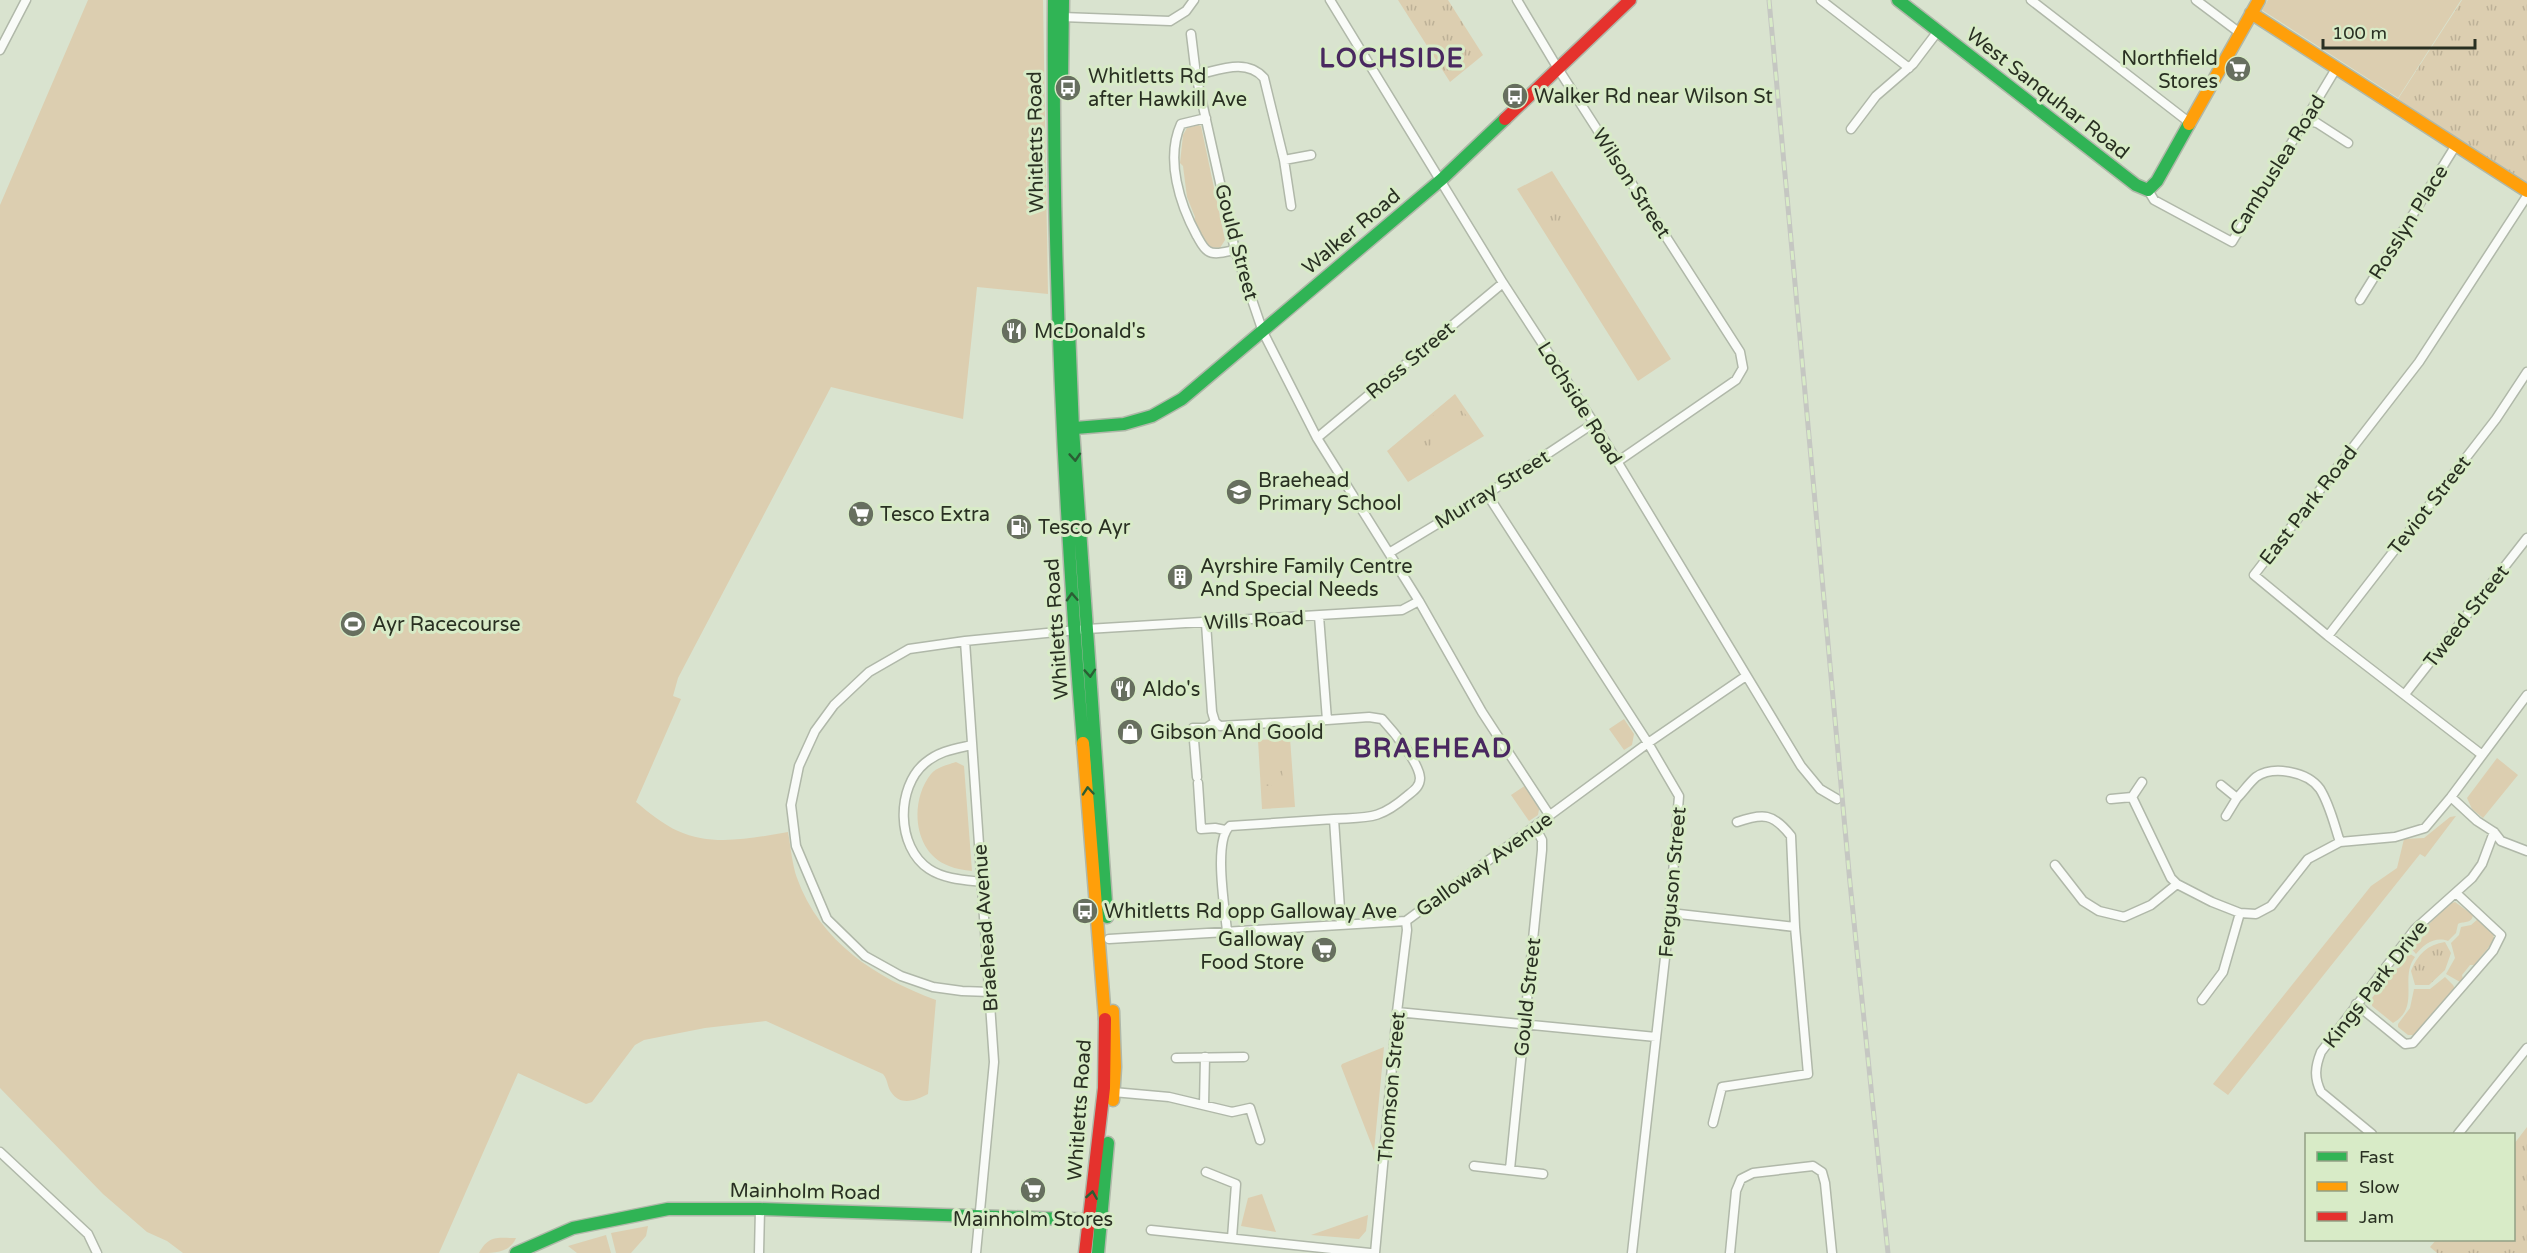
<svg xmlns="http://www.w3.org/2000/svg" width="2527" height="1253" font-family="'Varela Round',sans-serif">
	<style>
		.grass { fill: #dcceb0 }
		.park { fill: url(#park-tufts) }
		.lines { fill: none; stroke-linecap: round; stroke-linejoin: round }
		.street-casing { stroke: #b0b8a9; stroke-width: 11 }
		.fast-casing { stroke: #b0b8a9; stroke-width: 15 }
		.slow-casing { stroke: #b0b8a9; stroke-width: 15 }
		.jam-casing { stroke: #b0b8a9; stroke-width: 15 }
		.street { stroke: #f9fbf8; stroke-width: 8 }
		.fast { stroke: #30b455; stroke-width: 12 }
		.slow { stroke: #ff9f0a; stroke-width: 12 }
		.jam { stroke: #e5322d; stroke-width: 12 }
		.rail-casing { stroke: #c5c7c2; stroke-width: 5 }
		.rail { stroke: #d8ebc7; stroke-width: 3; stroke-dasharray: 9; stroke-linecap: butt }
		.oneway { stroke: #2b5e34 }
		.labels { text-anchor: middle; stroke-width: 6; stroke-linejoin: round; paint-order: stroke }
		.poi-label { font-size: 20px; fill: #293022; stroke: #d8ebc7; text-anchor: start }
		.street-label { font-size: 20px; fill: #293022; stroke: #d8ebc7 }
		.district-label { font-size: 26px; font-weight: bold; letter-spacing: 1.5px; fill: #492860; stroke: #d8ebc7 }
	</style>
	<defs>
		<pattern id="park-tufts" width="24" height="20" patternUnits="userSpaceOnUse" patternTransform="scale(1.5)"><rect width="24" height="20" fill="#dcceb0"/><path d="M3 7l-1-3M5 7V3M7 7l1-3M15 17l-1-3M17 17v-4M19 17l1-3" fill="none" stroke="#bdb197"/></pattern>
	</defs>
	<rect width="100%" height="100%" fill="#d9e3cf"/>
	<path class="grass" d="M88 0H1043L1048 294 977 287 963 419 831 387 678 678 673 696 681 699 636 802C648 812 664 825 678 831 713 847 752 838 788 832 791 848 792 864 797 878 820 942 876 978 936 1000L928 1094C916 1100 901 1107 891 1092 887 1086 888 1080 883 1074L766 1021 705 1028 644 1040 635 1045 592 1102 586 1104 518 1073 439 1253H183L167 1241 147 1232 103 1194 0 1088V205Z
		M2268 0H2461L2398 98 2262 10Z
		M1198 125 1201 126 1225 240 1220 248 1208 247 1193 222 1195 217 1187 197 1183 166 1180 163 1183 135 1187 128Z
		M1552 171 1671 359 1638 381 1517 189Z
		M1455 394 1484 436 1408 482 1387 451Z
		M1624 719 1634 734 1632 745 1624 750 1609 729Z
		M1290 738 1295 807 1262 809 1258 740Z
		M2497 758 2518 775 2483 818 2472 809 2467 798Z
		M956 762 964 766 972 871C964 870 956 869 949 866 913 853 909 801 931 774 937 767 947 765 956 762Z
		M1526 785 1540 804 1538 815 1529 821 1511 795Z
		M2456 816 2425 857 2420 854 2228 1095 2213 1084 2371 886 2397 868 2404 839 2424 838 2450 817Z
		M2455 902 2473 915C2472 924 2463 921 2458 924L2456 933 2448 941C2435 936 2424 944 2416 954L2410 947 2418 943 2424 935 2423 930 2449 904Z
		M2478 919 2494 933 2493 942 2474 965H2470L2462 975 2463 979 2460 982 2446 974 2455 958 2451 943 2459 935 2461 927 2471 925Z
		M2407 952 2415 957C2399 978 2421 1007 2393 1023L2372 1006V998L2394 969 2399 968 2405 960 2404 955Z
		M2445 977 2453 985 2455 989 2415 1035H2408L2398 1027V1024L2410 1008 2414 989H2430Z
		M1384 1047 1374 1151 1341 1066 1342 1064Z
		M1262 1194 1276 1232 1241 1226 1248 1198Z
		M1368 1215 1366 1231 1359 1239 1311 1235Z
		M648 1226 646 1236 631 1253H616L611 1233Z
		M606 1235 611 1253H577L568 1246Z
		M516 1238C510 1253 493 1253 479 1253 489 1235 497 1238 516 1238Z"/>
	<path class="park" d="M1398 0H1448L1483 55 1450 82Z
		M2462 0H2527V183L2398 99Z
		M1561 203 1572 223 1558 233 1544 211Z
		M1446 405H1459L1470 421 1462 426 1452 419 1440 424 1430 446 1416 445 1424 423Z
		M1282 767 1283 785 1264 786 1263 768Z
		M2445 942 2451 953 2445 970 2429 985H2415L2411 971C2417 955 2428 944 2445 942Z
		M2527 1127V1253H2437L2430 1247 2436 1240H2514V1144Z"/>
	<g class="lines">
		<g class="street-casing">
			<path id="street" d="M1330 0 1503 283 1594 423 1801 766 1820 789 1837 799
				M1517 0 1557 67 1740 352 1743 368 1736 380 1617 462
				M1821 0 1909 68
				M2031 0 2190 123
				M2196 0 2240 33
				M1062 17 1170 21 1186 11 1194 0
				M1191 34 1196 75 1235 250 1263 332 1317 438 1419 601 1482 712 1550 816
				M0 50 26 0
				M1196 75C1220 70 1246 58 1264 78L1284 160 1291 206
				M1206 118 1181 124C1165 159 1180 205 1197 236 1200 241 1203 248 1208 251 1215 256 1228 251 1235 250
				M2305 120 2317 123 2348 143
				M1851 129 1876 96 1913 64 1938 31
				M1284 160 1311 155
				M2148 190 2154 200 2232 242 2337 67
				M2360 300 2456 145
				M1317 438 1503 283
				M1487 494 1648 743 1679 796 1670 913 1632 1253
				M1389 553 1487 494 1594 423
				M1319 616 1327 720 1369 717 1382 719C1393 731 1419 762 1420 778 1420 787 1413 791 1407 796 1379 820 1369 817 1334 819L1341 924
				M1206 623 1212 712 1215 722 1220 726 1327 720
				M2328 636 2496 419 2527 372
				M965 641 994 1062 976 1253
				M2405 694 2527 538
				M972 745C954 749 939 751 925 763 896 787 896 847 929 869 944 879 964 880 982 882
				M2481 754 2328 636 2254 575 2419 362 2527 196
				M1197 777 1193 728H1206L1215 722
				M1198 783 1201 829 1215 828 1225 830
				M2221 785 2237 798C2243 792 2249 783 2256 777 2274 765 2308 772 2320 789 2330 805 2334 824 2340 842
				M2132 797 2171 878 2177 884 2212 902 2240 913 2256 914 2271 906 2308 859 2340 842 2395 837 2425 828 2451 797 2527 695
				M2451 797 2477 821 2494 832 2501 841 2527 851
				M2111 799 2132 797 2142 782
				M2226 816 2237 798
				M2055 865 2083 901 2099 911 2124 917 2151 905 2177 884
				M1670 913 1795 927
				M1227 931C1225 909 1213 840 1230 826L1334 819
				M1109 939 1406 921 1648 743 1746 676
				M991 992 962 991 933 987 901 976 865 956 827 919 796 846 791 805 799 766 815 731 834 705 869 672 909 649 965 641 1087 629 1402 610 1419 601
				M2202 1000 2223 972 2240 913
				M2356 1004 2405 1044 2413 1043 2493 951 2501 935 2456 893
				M1397 1012 1656 1037
				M1176 1058 1244 1057
				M1113 1092 1169 1097 1232 1112 1250 1108 1260 1140
				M1204 1105 1205 1057
				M1713 1123 1722 1087 1808 1074 1795 927 1791 836C1773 813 1763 813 1737 822
				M2372 1134 2321 1092C2314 1078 2315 1067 2321 1052L2415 929 2472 878 2482 864 2494 832
				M2458 1134 2527 1048
				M0 1152 88 1234 97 1253
				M1474 1166 1543 1174
				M1510 1169 1542 850V840L1535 827
				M1206 1172 1236 1184 1232 1238
				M1151 1230 1370 1253
				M759 1253 760 1209
				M1375 1253 1397 1012 1407 930 1406 921
				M1730 1253 1736 1191 1741 1179 1753 1173 1813 1166 1822 1172 1825 1183 1832 1253"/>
		</g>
		<g class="fast-casing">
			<path id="fast" d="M1054 0C1052 248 1063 496 1083 743
				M1898 0 2136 185 2148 190 2157 181 2189 124
				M1062 82 1063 0
				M1069 329 1073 429 1107 917
				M1063 429 1124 424 1152 416 1182 399 1442 179 1505 119
				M516 1253 573 1228 668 1209H760L1097 1220
				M1098 1253 1108 1143"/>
		</g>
		<g class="slow-casing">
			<path id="slow" d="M2251 13 2527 191
				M2189 124 2259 0
				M1083 743 1105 1019
				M1113 1011 1115 1067 1113 1100"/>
		</g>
		<g class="jam-casing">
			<path id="jam" d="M1505 119 1630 0
				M1085 1253 1104 1088 1105 1019"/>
		</g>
		<use href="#street" class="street"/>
		<use href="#fast" class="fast"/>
		<use href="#slow" class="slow"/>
		<use href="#jam" class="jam"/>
		<g class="rail-casing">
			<path id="rail" d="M1769 0 1850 883 1888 1253"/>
		</g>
		<use href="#rail" class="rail"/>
	</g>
	<defs><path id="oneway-chevron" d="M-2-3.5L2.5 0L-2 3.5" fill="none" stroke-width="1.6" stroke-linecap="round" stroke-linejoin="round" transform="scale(1.5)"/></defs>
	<g class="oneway">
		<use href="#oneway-chevron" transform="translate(1075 457) rotate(86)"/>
		<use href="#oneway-chevron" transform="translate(1072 597) rotate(-93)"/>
		<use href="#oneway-chevron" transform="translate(1090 673) rotate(86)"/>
		<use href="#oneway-chevron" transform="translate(1088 791) rotate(-95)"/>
		<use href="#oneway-chevron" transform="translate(1092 1195) rotate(-81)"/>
	</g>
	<defs>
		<g id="supermarket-disc" transform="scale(1.35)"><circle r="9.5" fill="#676f5f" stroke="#d8ebc7"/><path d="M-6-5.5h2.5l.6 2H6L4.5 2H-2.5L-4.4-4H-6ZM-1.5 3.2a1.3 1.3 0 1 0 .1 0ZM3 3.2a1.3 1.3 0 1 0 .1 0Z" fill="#fff"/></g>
		<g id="bus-disc" transform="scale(1.35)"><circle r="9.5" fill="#676f5f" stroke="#d8ebc7"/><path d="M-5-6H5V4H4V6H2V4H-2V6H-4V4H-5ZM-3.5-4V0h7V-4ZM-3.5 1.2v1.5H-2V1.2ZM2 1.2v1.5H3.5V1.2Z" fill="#fff"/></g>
		<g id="restaurant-disc" transform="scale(1.35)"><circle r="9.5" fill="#676f5f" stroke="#d8ebc7"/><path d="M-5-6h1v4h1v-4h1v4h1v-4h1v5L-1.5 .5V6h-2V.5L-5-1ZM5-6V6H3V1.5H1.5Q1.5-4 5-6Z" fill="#fff"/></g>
		<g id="school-disc" transform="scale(1.35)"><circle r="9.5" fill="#676f5f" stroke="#d8ebc7"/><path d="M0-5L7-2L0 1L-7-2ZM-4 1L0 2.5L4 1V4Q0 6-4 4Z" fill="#fff"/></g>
		<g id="fuel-disc" transform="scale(1.35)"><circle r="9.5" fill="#676f5f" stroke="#d8ebc7"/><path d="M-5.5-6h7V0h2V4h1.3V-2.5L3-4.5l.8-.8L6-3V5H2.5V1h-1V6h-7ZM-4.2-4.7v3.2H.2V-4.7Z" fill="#fff"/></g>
		<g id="building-disc" transform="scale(1.35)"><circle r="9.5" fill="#676f5f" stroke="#d8ebc7"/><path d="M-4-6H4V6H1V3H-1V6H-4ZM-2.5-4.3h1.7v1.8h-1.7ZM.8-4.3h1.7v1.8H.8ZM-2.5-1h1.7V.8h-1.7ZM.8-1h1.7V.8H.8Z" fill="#fff"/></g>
		<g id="stadium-disc" transform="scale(1.35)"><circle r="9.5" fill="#676f5f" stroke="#d8ebc7"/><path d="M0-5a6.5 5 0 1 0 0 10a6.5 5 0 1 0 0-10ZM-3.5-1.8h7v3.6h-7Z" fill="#fff"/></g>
		<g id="shop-disc" transform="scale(1.35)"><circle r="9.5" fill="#676f5f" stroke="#d8ebc7"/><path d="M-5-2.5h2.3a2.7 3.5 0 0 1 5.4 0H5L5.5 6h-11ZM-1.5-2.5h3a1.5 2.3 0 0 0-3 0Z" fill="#fff"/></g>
	</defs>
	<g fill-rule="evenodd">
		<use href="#supermarket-disc" x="2238" y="69"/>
		<use href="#bus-disc" x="1068" y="88"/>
		<use href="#bus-disc" x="1515" y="96"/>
		<use href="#restaurant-disc" x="1014" y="331"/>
		<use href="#school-disc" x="1239" y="492"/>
		<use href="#supermarket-disc" x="861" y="514"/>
		<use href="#fuel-disc" x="1019" y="527"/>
		<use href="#building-disc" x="1180" y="577"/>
		<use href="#stadium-disc" x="353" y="624"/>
		<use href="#restaurant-disc" x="1123" y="689"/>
		<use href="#shop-disc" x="1130" y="732"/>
		<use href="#bus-disc" x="1085" y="911"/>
		<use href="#supermarket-disc" x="1324" y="950"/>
		<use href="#supermarket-disc" x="1033" y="1190"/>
	</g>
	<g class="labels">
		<g class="poi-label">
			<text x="2218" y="65" text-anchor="end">Northfield<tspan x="2218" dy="23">Stores</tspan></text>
			<text x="1088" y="83">Whitletts Rd<tspan x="1088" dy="23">after Hawkill Ave</tspan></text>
			<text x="1534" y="103">Walker Rd near Wilson St</text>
			<text x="1034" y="338">McDonald's</text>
			<text x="1258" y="487">Braehead<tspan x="1258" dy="23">Primary School</tspan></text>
			<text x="880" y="521">Tesco Extra</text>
			<text x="1038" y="534">Tesco Ayr</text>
			<text x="1200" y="573">Ayrshire Family Centre<tspan x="1200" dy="23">And Special Needs</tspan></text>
			<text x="372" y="631">Ayr Racecourse</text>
			<text x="1142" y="696">Aldo's</text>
			<text x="1150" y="739">Gibson And Goold</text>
			<text x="1104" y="918">Whitletts Rd opp Galloway Ave</text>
			<text x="1304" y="946" text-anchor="end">Galloway<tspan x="1304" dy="23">Food Store</tspan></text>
			<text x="1033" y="1226" text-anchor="middle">Mainholm Stores</text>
		</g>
		<g class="street-label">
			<text transform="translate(2048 93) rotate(38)" y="7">West Sanquhar Road</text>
			<text transform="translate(1035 142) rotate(-91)" y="7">Whitletts Road</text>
			<text transform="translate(2277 165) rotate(-58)" y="7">Cambuslea Road</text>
			<text transform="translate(1632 183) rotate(57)" y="7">Wilson Street</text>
			<text transform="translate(2408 222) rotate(-58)" y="7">Rosslyn Place</text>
			<text transform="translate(1351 231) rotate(-40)" y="7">Walker Road</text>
			<text transform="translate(1237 242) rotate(75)" y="7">Gould Street</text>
			<text transform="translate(1410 360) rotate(-40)" y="7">Ross Street</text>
			<text transform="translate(1580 403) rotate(58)" y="7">Lochside Road</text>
			<text transform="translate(1492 489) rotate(-32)" y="7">Murray Street</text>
			<text transform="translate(2308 505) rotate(-52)" y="7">East Park Road</text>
			<text transform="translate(2429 505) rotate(-52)" y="7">Teviot Street</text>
			<text transform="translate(2466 616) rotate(-52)" y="7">Tweed Street</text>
			<text transform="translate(1254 620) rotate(-3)" y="7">Wills Road</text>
			<text transform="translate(1056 629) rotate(-94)" y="7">Whitletts Road</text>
			<text transform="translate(1484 864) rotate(-36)" y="7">Galloway Avenue</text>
			<text transform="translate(1672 882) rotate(-85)" y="7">Ferguson Street</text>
			<text transform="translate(985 928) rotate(-94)" y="7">Braehead Avenue</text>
			<text transform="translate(2375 984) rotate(-52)" y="7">Kings Park Drive</text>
			<text transform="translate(1527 997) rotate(-84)" y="7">Gould Street</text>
			<text transform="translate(1391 1087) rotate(-85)" y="7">Thomson Street</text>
			<text transform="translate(1079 1110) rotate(-86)" y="7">Whitletts Road</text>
			<text transform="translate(805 1191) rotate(1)" y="7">Mainholm Road</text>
		</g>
		<g class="district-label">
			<text x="1392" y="67">LOCHSIDE</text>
			<text x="1433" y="757">BRAEHEAD</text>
		</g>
	</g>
	<rect x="2305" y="1133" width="210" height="108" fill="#d8ebc7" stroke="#92a085" stroke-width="1.5"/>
	<rect x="2317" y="1152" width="30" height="9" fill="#30b455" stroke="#92a085" stroke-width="1.5"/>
	<text x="2359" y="1163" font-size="18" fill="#293022">Fast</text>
	<rect x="2317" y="1182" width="30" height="9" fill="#ff9f0a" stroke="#92a085" stroke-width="1.5"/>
	<text x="2359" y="1193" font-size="18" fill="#293022">Slow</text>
	<rect x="2317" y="1212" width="30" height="9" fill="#e5322d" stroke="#92a085" stroke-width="1.5"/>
	<text x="2359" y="1223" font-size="18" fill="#293022">Jam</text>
	<path d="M2323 39v9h152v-9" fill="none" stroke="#293022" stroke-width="3"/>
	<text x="2332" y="39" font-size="18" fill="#293022" stroke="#d8ebc7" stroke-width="4.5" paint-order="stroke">100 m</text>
</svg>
